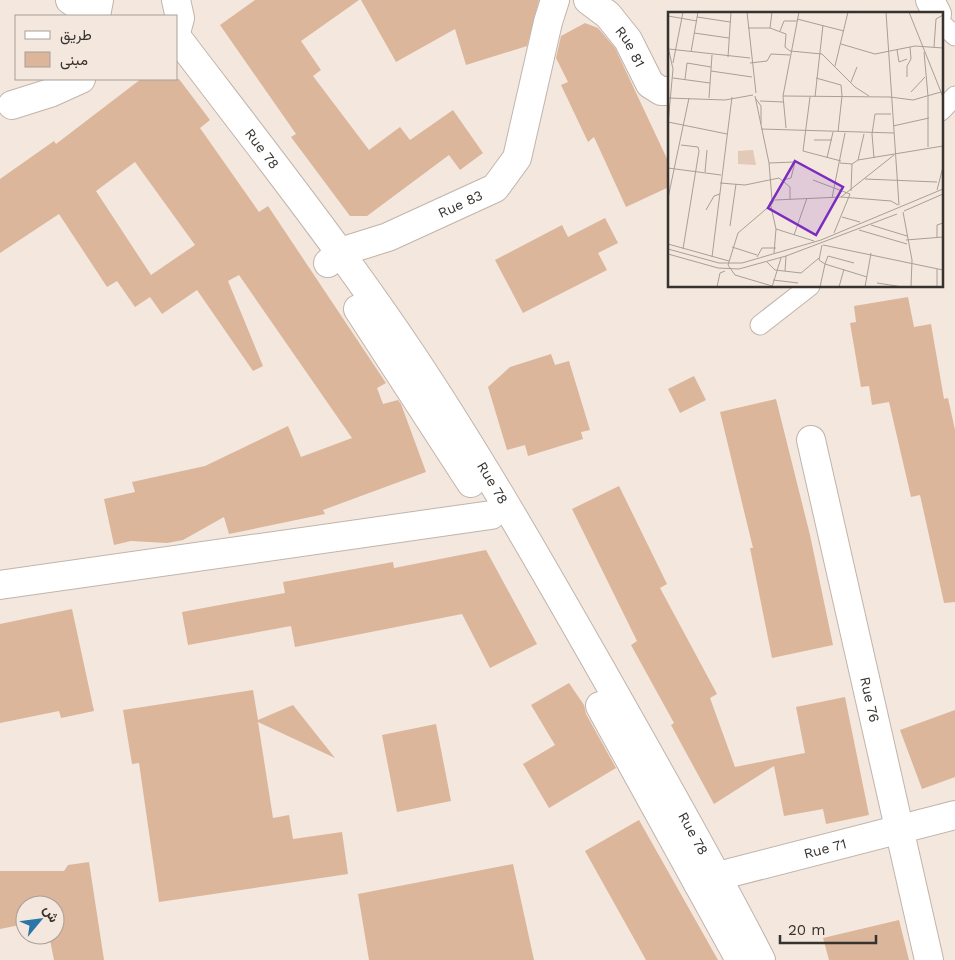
<svg xmlns="http://www.w3.org/2000/svg" width="955" height="960" font-family="'Work Sans',Vazirmatn,sans-serif">
	<style>
		.building { fill: #dbb69b; fill-rule: evenodd }
		.lines { fill: none; stroke-linecap: round; stroke-linejoin: round }
		.service-casing { stroke: #c0b4ab; stroke-width: 21 }
		.minor-casing { stroke: #c0b4ab; stroke-width: 30 }
		.tertiary-casing { stroke: #c0b4ab; stroke-width: 30 }
		.service { stroke: #fff; stroke-width: 19 }
		.minor { stroke: #fff; stroke-width: 28 }
		.tertiary { stroke: #fff; stroke-width: 28 }
		.labels { text-anchor: middle; stroke-width: 5; stroke-linejoin: round; paint-order: stroke }
		.street-label { font-size: 14px; fill: #36322e; stroke: #f4e7de }
		.inset-road { fill: none; stroke: #a89f98; stroke-width: 1 }
		.view { fill: #7b2cbf; fill-opacity: 0.15; stroke: #7b2cbf; stroke-width: 2.5 }
		.inset-edge { fill: none; stroke: #36322e; stroke-width: 2.5 }
	</style>
	<rect width="100%" height="100%" fill="#f4e7de"/>
	<path class="building" d="M255 0H359L301 41 321 70 313 76 369 150 400 127 410 140 453 110 483 153 460 170 449 155 367 216H350L291 137 296 134 220 25Z
		M361 0H539L527 46 466 65 455 29 396 62Z
		M585 23 598 28 615 48 669 163V187L626 207 594 137 588 142 561 85 568 82 556 58 561 36Z
		M141 79H179L210 120 200 128 259 212 268 206 386 383 377 388 383 404 398 400 401 404 426 472 323 510 325 514 229 534 224 517 183 540 167 543 131 541 114 545 104 499 135 492 132 482 205 466 288 426 301 457 352 438 239 275 228 281 263 366 253 371 197 290 162 314 150 297 135 307 117 281 107 287 59 214 0 253V179L54 141 56 144ZM135 162 195 245 151 275 96 191Z
		M605 218 618 243 598 253 607 270 523 313 495 260 562 225 568 237Z
		M908 297 914 327 931 324 944 399 948 398 955 430V602L944 603 920 495 911 497 889 402 872 405 869 386 861 387 850 323 856 322 854 306Z
		M551 354 555 365 569 361 590 430 581 432 583 439 528 456 525 445 507 450 488 387 510 367Z
		M694 376 706 400 680 413 668 389Z
		M776 399 810 535 833 645 772 658 750 548H753L720 412Z
		M619 486 667 584 660 588 717 694 710 698 735 767 805 753 796 707 845 697 869 815 826 824 823 809 784 816 774 766 714 804 671 725 674 723 631 645 637 641 572 509Z
		M486 550 537 644 490 668 462 614 295 647 291 626 188 645 182 612 285 593 283 582 393 562 394 568Z
		M72 609 94 711 61 718 59 711 0 723V624Z
		M569 683 584 705 586 714 616 768 549 808 523 764 555 745 531 705Z
		M253 690 258 720 293 705 335 758 258 722 273 818 289 815 293 839 342 832 348 874 159 902 139 763 132 764 123 710Z
		M955 710V777L922 789 900 730Z
		M436 724 451 801 397 812 382 735Z
		M639 820 718 960H646L585 851Z
		M89 862 104 960H54L49 935H55V905H25V924L0 929V871H64L68 865Z
		M513 864 534 960H369L358 894Z
		M899 920 909 960H829L823 938Z"/>
	<g class="lines">
		<g class="service-casing">
			<path id="service" d="M943 25 955 36
				M941 111 955 96
				M760 325 810 286"/>
		</g>
		<g class="minor-casing">
			<g id="minor">
				<path d="M70 0 93 16"/>
				<path id="s1" d="M588 0 608 15 628 40 650 84 661 91H669"/>
				<path d="M930 0 937 14"/>
				<path id="s2" d="M328 263 340 252 388 237 495 188 517 158 548 22 555 0"/>
				<path id="s3" d="M811 440 929 960"/>
				<path d="M0 585 491 515"/>
				<path id="s4" d="M698 884 718 876 955 815"/>
			</g>
		</g>
		<g class="tertiary-casing">
			<g id="tertiary">
				<path d="M176 0 180 18 176 33"/>
				<path d="M96 16 99 0"/>
				<path id="s5" d="M176 36C256 141 338 245 412 355 480 457 541 564 602 671 656 767 711 862 761 960"/>
				<path d="M12 105 50 93 81 79"/>
				<path d="M358 309 471 483"/>
				<path d="M600 706 740 960"/>
			</g>
		</g>
		<use href="#service" class="service"/>
		<use href="#minor" class="minor"/>
		<use href="#tertiary" class="tertiary"/>
	</g>
	<g class="labels">
		<g class="street-label">
			<text dy="5" stroke="none"><textPath href="#s1" startOffset="64">Rue 81</textPath></text>
			<text dy="5" stroke="none"><textPath href="#s5" startOffset="142">Rue 78</textPath></text>
			<text dy="5" stroke="none"><textPath href="#s2" startOffset="146">Rue 83</textPath></text>
			<text dy="5" stroke="none"><textPath href="#s5" startOffset="548">Rue 78</textPath></text>
			<text dy="5" stroke="none"><textPath href="#s3" startOffset="266">Rue 76</textPath></text>
			<text dy="5" stroke="none"><textPath href="#s5" startOffset="952">Rue 78</textPath></text>
			<text dy="5" stroke="none"><textPath href="#s4" startOffset="132">Rue 71</textPath></text>
		</g>
	</g>
	<g transform="translate(668 12)">
		<rect width="275" height="275" fill="#f4e7de"/>
		<path d="M85 138 88 153 70 152V139Z" fill="#e3c9b7"/>
		<path class="inset-road" d="M79 0 88 81M218 0 231 193M241 0 275 85M0 4 29 9M29 5 62 10M129 7 176 19M80 16H102L118 22 117 35 122 39M102 16 104 0M112 19 116 9H129M26 21 61 26M173 32 207 42 247 34 275 36M266 35 268 7 275 3M1 37 82 46M229 38 231 50 239 47M122 39 154 42 187 75 201 84M23 40 30 0M256 40 260 84V135M60 45 63 0M5 51 15 0M82 51 99 49 103 42 122 43M167 54 180 0M43 59 84 65M239 65V54L243 47 242 35M5 66 42 71M148 66 173 73 174 84M17 67 19 51 43 55M183 70 189 55M243 80 257 65M87 84 101 151 104 188M115 84 222 85 245 88 273 80M142 85 135 139 173 149M147 85 155 13M0 86 57 88 85 83M41 86 44 43M88 87 93 94V112M92 89 115 90M0 110 59 122M0 112 5 57 0 35M225 114 261 106M118 116 115 84 131 0M93 117 226 121M170 120 174 84M146 128H164M13 133 30 135 31 139 15 237M159 146 165 120M206 146 204 122 207 102H223M190 148 196 122M101 151 127 150 123 166 115 168M172 151 184 152 190 148 275 134M0 156 53 163M37 160 39 138M197 167 269 170M145 168 182 182 166 221M52 171 77 173 111 166 122 175V187M269 178 275 155M183 179 184 152M173 185 226 143M0 186 21 86M164 186 177 121M107 188 173 185 223 189 230 193M104 192 106 188 102 190 108 217 106 241M38 198 46 184 52 182M236 199 275 182M235 200 244 248 243 275M174 205 192 210M203 213 239 224M62 214 68 172M108 217 146 229M191 218 239 232M126 223 139 186M269 225V213L275 211M238 228 275 225M0 232 61 249M155 233 275 258M64 235 89 243M0 237 51 251H74L153 228 275 177M0 242 50 256 71 257 118 244 229 202M44 245 64 85M89 245 94 236H108M99 250 107 258 133 261 151 246M186 251 160 244 157 252 199 265M117 259 118 244M105 268 130 271M209 271 235 275M104 274 67 263 60 253 70 221 104 192M49 275 52 261 57 259M104 275 113 246M152 275 157 252 151 248 154 233M171 275 176 257M197 275 203 241M269 275V257"/>
		<path class="view" d="M127 149 175 175 148 223 100 196Z"/>
		<rect width="275" height="275" class="inset-edge"/>
	</g>
	<rect x="15" y="15" width="162" height="65" fill="#f4e7de" stroke="#a89f98"/>
	<rect x="25" y="31" width="25" height="8" fill="#ffffff" stroke="#a89f98"/>
	<text x="60" y="40" font-size="15" fill="#36322e">طريق</text>
	<rect x="25" y="52" width="25" height="15" fill="#dbb69b" stroke="#a89f98"/>
	<text x="60" y="65" font-size="15" fill="#36322e">مبنى</text>
	<g transform="translate(40 920) rotate(61)"><circle r="24" fill="#f4e7de" stroke="#a89f98"/>
	<path d="M0-4L9 19L0 12L-9 19Z" fill="#2b75a8"/>
	<text y="-8" font-size="14" font-weight="bold" text-anchor="middle" fill="#36322e">ش</text>
	</g>
	<path d="M780 935v8h96v-8" fill="none" stroke="#36322e" stroke-width="2.5"/>
	<text x="788" y="935" font-size="15" fill="#36322e" stroke="#f4e7de" stroke-width="4" paint-order="stroke">20 m</text>
</svg>
